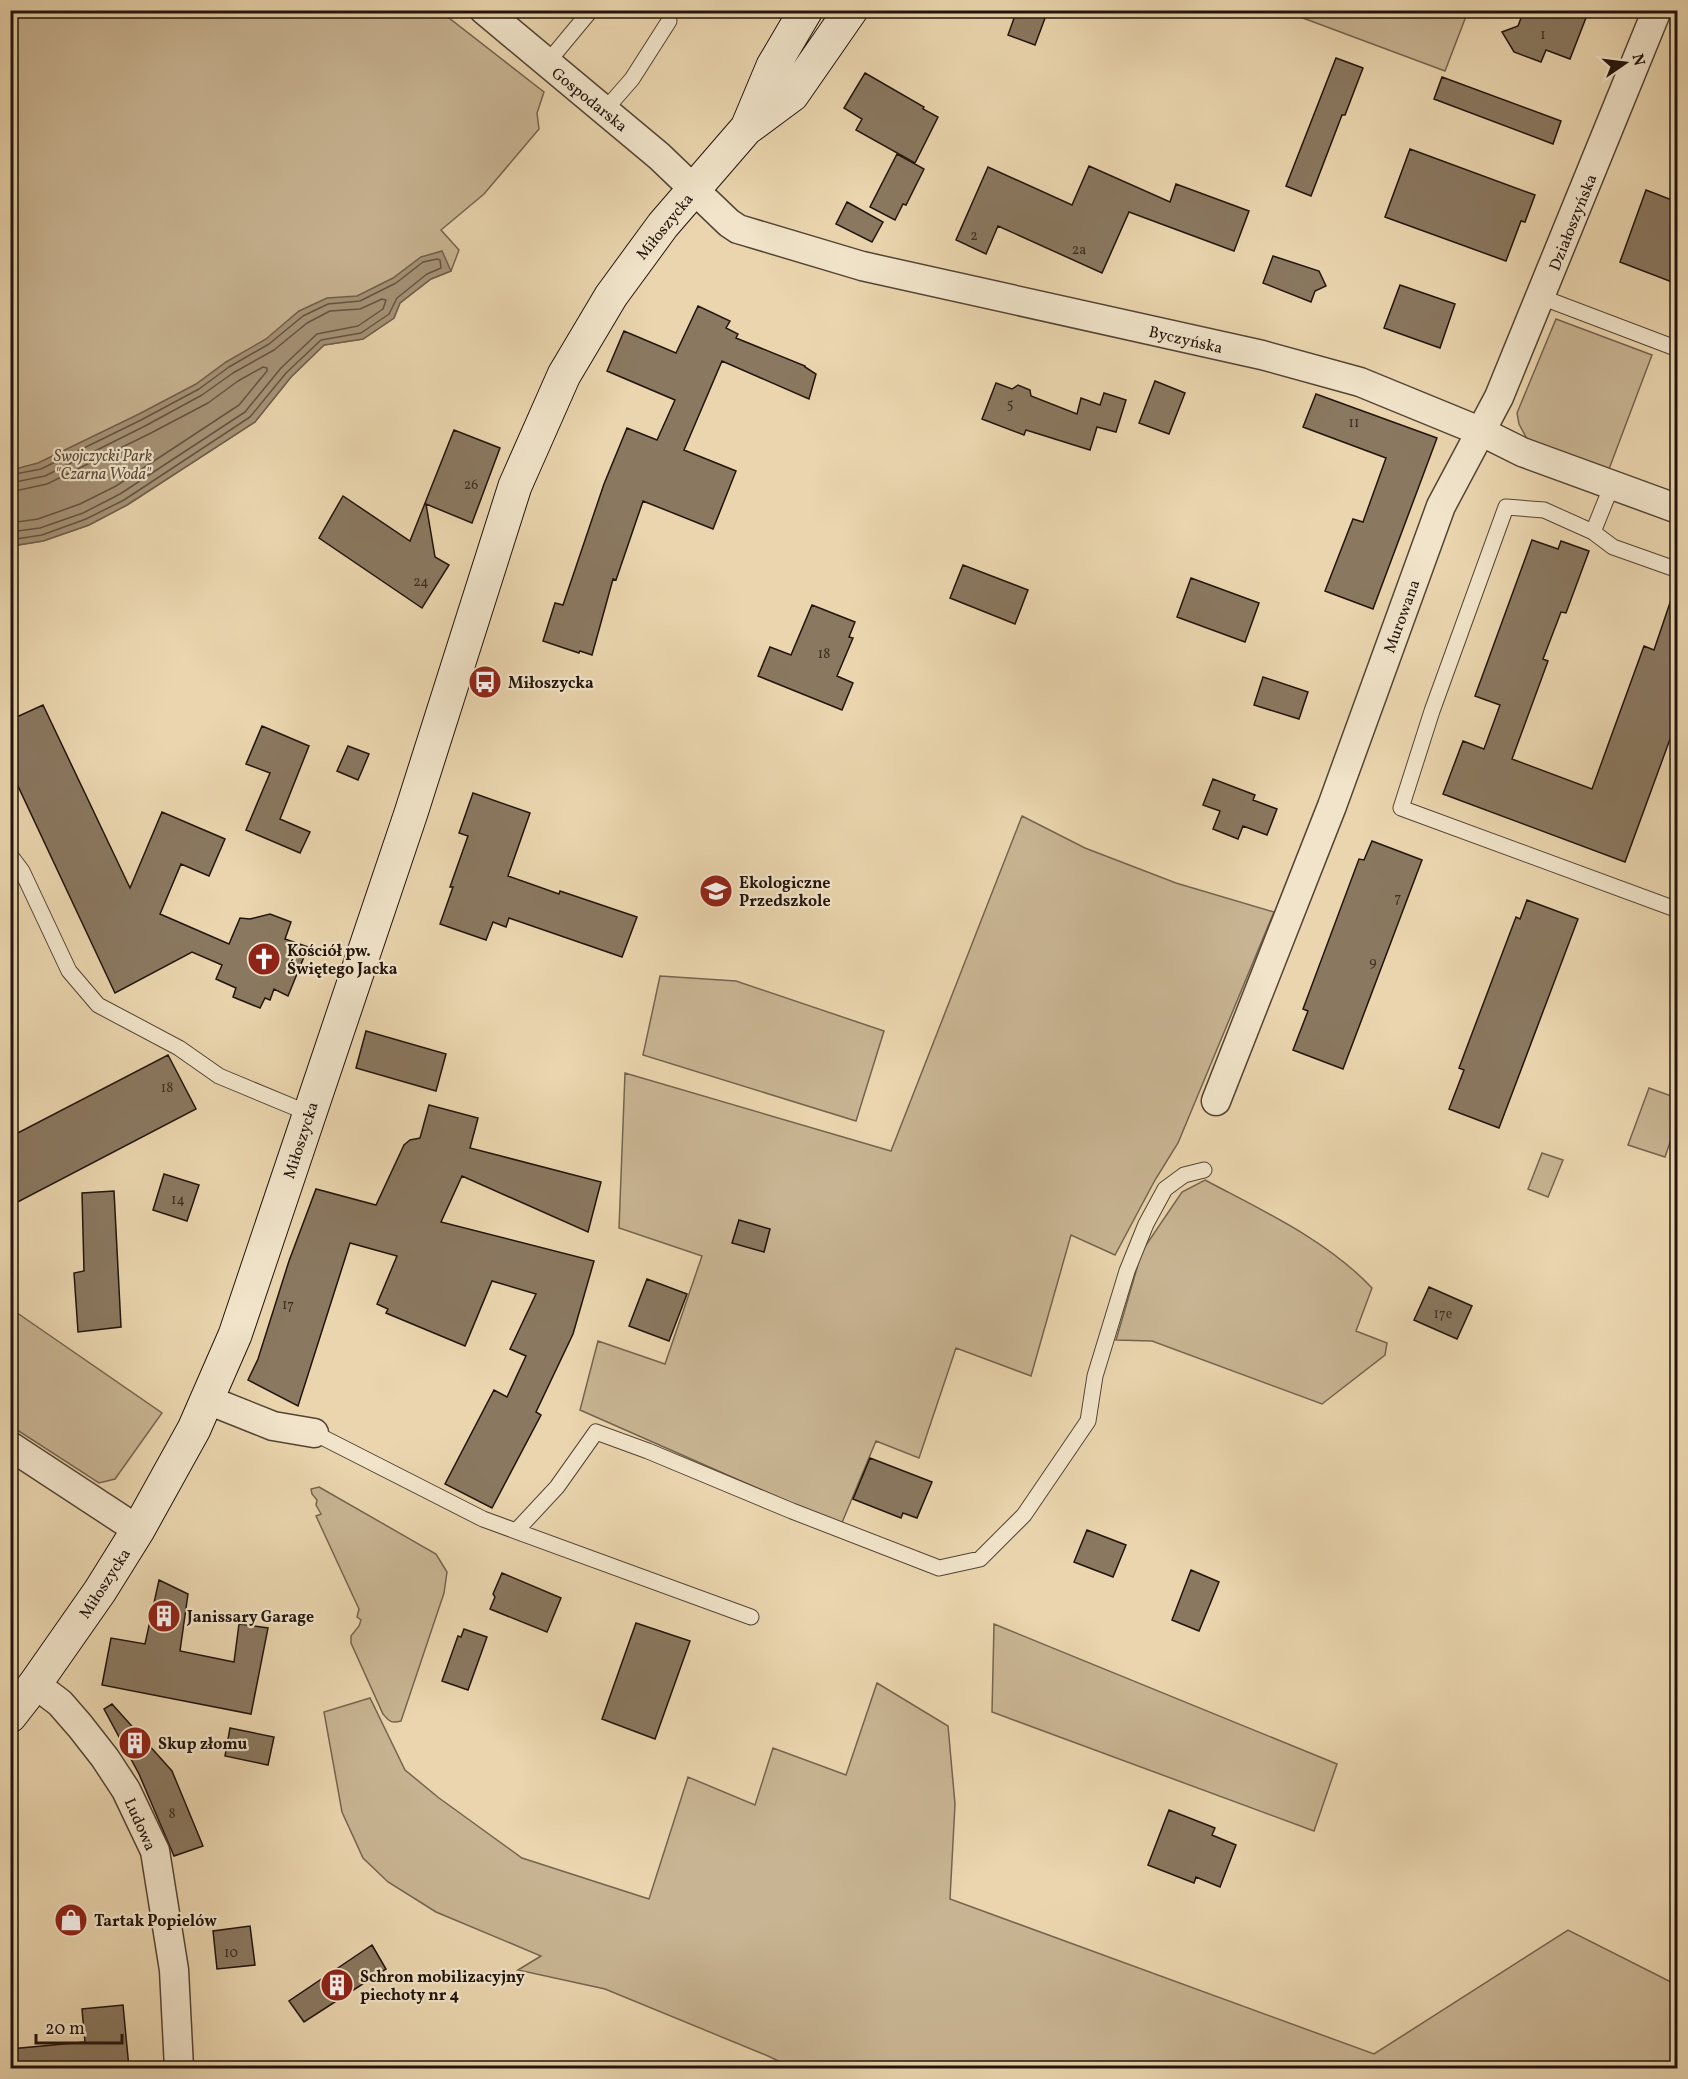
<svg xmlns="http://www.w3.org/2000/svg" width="1688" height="2079" font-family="Vollkorn,serif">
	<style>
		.green { fill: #c8b492; stroke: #75644f; stroke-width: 1.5 }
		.water { fill: #a69377; stroke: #71604c; stroke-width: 1.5 }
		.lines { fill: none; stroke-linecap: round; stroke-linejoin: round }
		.shore { stroke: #645442; stroke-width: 1.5 }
		.building { fill: #8a7860; stroke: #22140c; stroke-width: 1.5 }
		.lane-casing { stroke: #544434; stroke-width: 17 }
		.street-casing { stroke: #544434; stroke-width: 31 }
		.secondary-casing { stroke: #22140c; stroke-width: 35 }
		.lane { stroke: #f1e4ca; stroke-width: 15 }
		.street { stroke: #f1e4ca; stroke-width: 28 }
		.secondary { stroke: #f1e4ca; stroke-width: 33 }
		.labels { text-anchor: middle; stroke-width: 4.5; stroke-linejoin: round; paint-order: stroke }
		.number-label { font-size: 14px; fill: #3c2d21 }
		.street-label { font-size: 16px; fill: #22140c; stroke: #f1e4ca }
		.park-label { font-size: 16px; font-style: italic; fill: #5c4c3b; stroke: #f1e4ca }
		.poi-label { font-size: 16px; font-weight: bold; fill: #22140c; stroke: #f1e4ca; text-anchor: start }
	</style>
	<rect width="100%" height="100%" fill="#ead5ae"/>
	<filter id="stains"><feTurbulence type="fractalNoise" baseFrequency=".00333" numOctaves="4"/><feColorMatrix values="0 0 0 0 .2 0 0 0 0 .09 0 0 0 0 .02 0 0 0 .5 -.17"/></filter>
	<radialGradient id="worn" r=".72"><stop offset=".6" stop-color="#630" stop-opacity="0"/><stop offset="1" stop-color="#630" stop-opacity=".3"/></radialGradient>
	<path class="green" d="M10 11H440L544 92 537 113 539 129 484 194 441 230 459 250 451 271 431 279 400 303 394 318 363 339 324 345 291 377 255 422 127 505 89 525 43 541 11 546Z
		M1284 11H1468L1445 71Z
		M1556 319 1652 355 1609 469 1527 439 1519 424 1517 413Z
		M1022 816 1085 848 1176 883 1274 912 1178 1143 1155 1180 1115 1255 1071 1235 1031 1376 956 1348 919 1458 876 1441 841 1525 580 1410 598 1341 665 1364 702 1256 619 1228 625 1073 891 1151Z
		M660 976 736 981 884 1031 856 1121 643 1055Z
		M1649 1088 1677 1098V1122L1665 1157 1628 1145Z
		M1542 1153 1563 1160 1548 1197 1528 1189Z
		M1205 1180C1263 1211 1327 1240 1372 1288L1356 1331 1387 1343 1385 1355 1322 1404 1152 1341 1116 1340 1142 1251 1182 1192Z
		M10 1308 162 1413 115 1479 99 1483 11 1426Z
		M319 1487 436 1554 447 1572 444 1593 401 1721C391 1724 389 1721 383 1714L351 1643V1636L359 1626 361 1620 357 1617 359 1609 316 1516 321 1514 316 1505 317 1500 312 1494 311 1489Z
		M994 1624 1337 1764 1314 1831 992 1712Z
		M877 1683 948 1726 955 1804 950 1899 1374 2054 1568 1930 1677 1985V2068H793L768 2056 605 1989 518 1970 541 1956 436 1912 388 1882 363 1858 342 1812 324 1712 370 1698 405 1770 439 1798 522 1858 649 1899 688 1777 755 1805 773 1748 846 1775Z"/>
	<path class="water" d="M442 251 451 271 431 279 400 303 394 318 363 339 324 345 291 377 255 422 127 505 89 525 43 541 11 546V470L38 463 139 414 196 384 226 362 266 339 299 311 327 298 357 296 393 278 421 257Z"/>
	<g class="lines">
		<path class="shore" d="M10 475 41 469 141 420 199 389 229 367 269 344 303 316 328 304 360 301 396 283 423 262 437 259 440 260 441 268 427 274 397 298 389 314 361 333 321 340 286 373 250 417 124 500 86 519 42 535 10 540
			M10 483 45 476 145 426 202 395 233 373 274 350 307 323 330 311 360 309 382 299 386 300 383 309 358 326 317 334 281 368 245 412 120 494 83 513 40 528 10 532
			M10 492 47 484 149 434 208 403 238 381 263 367 267 368V371L239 405 116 486 80 504 38 519 10 523"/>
	</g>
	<path class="building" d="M1017 10H1048L1035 45 1008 35Z
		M1524 10H1589L1570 59 1546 50 1541 62 1514 52 1502 32 1518 26Z
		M1336 58 1363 68 1345 115H1342L1311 196 1286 186Z
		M865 73 924 107 923 109 938 117 915 163 856 130 862 119 844 108Z
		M1442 77 1561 121 1553 144 1434 99Z
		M1410 149 1535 195 1525 222 1521 221 1506 261 1385 217Z
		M897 154 924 169 906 205 903 204 895 220 870 207Z
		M1089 166 1170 202 1176 184 1249 211 1234 251 1129 212 1102 273 998 226 986 254 956 240 988 167 1072 205Z
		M1646 190 1677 202V284L1620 262Z
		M847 202 883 222 872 242 836 224Z
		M1273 256 1319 271 1326 286 1315 291 1311 302 1263 283Z
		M1400 285 1455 304 1440 348 1384 328Z
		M698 306 730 321 726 328 738 334 736 338 805 366V367L816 374 809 399 722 361 684 450 736 471 713 529 643 501 616 580 613 579 592 655 580 651 579 653 543 641 555 603 563 605 604 484 627 428 657 440 675 400 607 371 624 331 676 353Z
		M1155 381 1185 393 1169 434 1139 423Z
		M996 383 1012 389 1018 385 1030 390 1031 396 1077 414 1081 398 1100 405 1104 393 1126 400 1116 432 1097 427 1090 450 1026 430 1024 435 982 419Z
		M1316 394 1437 438 1373 609 1325 591 1353 519 1363 522 1386 458 1303 427Z
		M454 430 500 448 472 523 426 504 435 557 449 565 422 608 319 538 343 496 410 541Z
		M1532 540 1558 549 1561 541 1589 551 1566 613 1561 612 1543 659 1548 661 1512 759 1592 789 1644 646 1654 650 1674 591 1677 592V720L1625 862 1443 794 1463 741 1484 749 1500 705 1475 696Z
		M963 565 1028 590 1015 624 950 598Z
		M1191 578 1259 603 1245 642 1177 617Z
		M812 605 855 622 849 637 853 638 837 676 853 683 842 710 758 676 770 647 791 655Z
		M1263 677 1308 692 1299 719 1254 705Z
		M43 705 130 888 162 812 225 839 209 876 181 864 160 914 229 944 240 918 250 919 270 914 291 922 285 939 308 947 288 996 274 989 270 1000 265 998 260 1008 233 997 236 988 216 979 222 965 192 952 115 993 10 769V720Z
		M262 726 309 746 280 819 310 832 300 853 246 830 270 773 246 764Z
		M348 746 369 754 358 780 337 771Z
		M1213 779 1255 795 1253 800 1277 809 1267 835 1243 826 1238 839 1213 829 1220 811 1203 805Z
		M473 793 530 813 508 876 559 894 560 891 637 917 622 957 509 918 506 927 493 922 486 940 440 924 453 887H450L468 836 459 833Z
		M1372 841 1422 860 1343 1069 1293 1050 1308 1011 1303 1009 1359 859 1364 860Z
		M1527 900 1578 919 1499 1128 1449 1109 1464 1070 1459 1068 1516 917 1520 919Z
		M366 1031 446 1054 436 1091 356 1068Z
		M168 1055 196 1109 10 1206V1137Z
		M429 1105 478 1118 470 1148 601 1182 588 1232 462 1176 441 1222 594 1261 573 1334 536 1412 541 1415 492 1508 445 1484 494 1390 507 1397 526 1356 510 1349 536 1294 492 1281 465 1346 386 1313 388 1309 377 1304 397 1256 350 1243 298 1406 248 1380 258 1359 289 1261 316 1189 376 1205 404 1145 410 1140 420 1138Z
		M164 1174 199 1185 187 1221 153 1210Z
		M114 1191 121 1327 78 1332 74 1273 84 1271 82 1193Z
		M739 1220 770 1229 764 1252 732 1243Z
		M647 1279 687 1294 669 1341 629 1326Z
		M1429 1287 1472 1306 1457 1339 1414 1320Z
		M870 1458 932 1482 917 1518 903 1513 901 1518 853 1499Z
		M1087 1530 1126 1545 1113 1577 1074 1562Z
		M1191 1570 1219 1582 1199 1631 1172 1620Z
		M502 1573 561 1598 547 1632 490 1609 495 1597 493 1594Z
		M159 1580 188 1594 180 1651 234 1662 239 1624 268 1628 251 1714 102 1685 111 1638 145 1644Z
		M636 1623 690 1641 655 1739 602 1719Z
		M464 1629 487 1637 468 1690 442 1681 458 1636 461 1637Z
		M112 1704 172 1771 203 1846 174 1856 139 1774 104 1709Z
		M230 1728 274 1737 268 1765 225 1756Z
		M1169 1810 1215 1828 1212 1835 1236 1845 1220 1887 1196 1877 1194 1883 1148 1865Z
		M250 1926 255 1965 217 1969 213 1931Z
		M372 1945 386 1969 304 2022 289 2001Z
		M123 2005 129 2068H10V2049L85 2042 82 2009Z"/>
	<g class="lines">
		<g class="lane-casing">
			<path id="lane" d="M547 63 591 10
				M604 111 632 79 669 21
				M1541 297 1678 349
				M1593 532 1612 485
				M1678 570 1613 547 1593 532 1544 510 1506 507 1432 711 1401 808 1678 910
				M10 855 22 871 69 971 98 1005 179 1048 219 1076 308 1113
				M314 1433 483 1519 751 1617
				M516 1531 557 1487 596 1432 648 1451 792 1511 939 1568 980 1559 1024 1515 1088 1421 1095 1376 1127 1271 1146 1224 1165 1189 1184 1175 1204 1170"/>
		</g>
		<g class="street-casing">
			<path id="street" d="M484 10 659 156 729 223 738 229 862 266 1262 355 1360 382 1482 432 1522 452 1678 509
				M1216 1101 1332 806 1441 506 1499 397 1657 10
				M208 1400 273 1426 314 1433
				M10 1446 138 1530
				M35 1684 60 1703 80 1726 105 1758 126 1790 155 1851 174 1970 179 2068"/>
		</g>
		<g class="secondary-casing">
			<path id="secondary" d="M747 128 773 66 806 10
				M10 1716 35 1684 100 1591 138 1530 194 1429 235 1335 411 813 515 486 564 375 611 296 663 225 746 129 792 95 851 10"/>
		</g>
		<use href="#lane" class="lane"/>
		<use href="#street" class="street"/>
		<use href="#secondary" class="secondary"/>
	</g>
	<defs>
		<g id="bus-disc" transform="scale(1.725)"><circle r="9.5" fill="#8f2418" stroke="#f1e4ca"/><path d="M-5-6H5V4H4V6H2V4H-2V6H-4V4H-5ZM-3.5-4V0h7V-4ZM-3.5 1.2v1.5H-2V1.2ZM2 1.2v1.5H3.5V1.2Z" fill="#fff"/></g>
		<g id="school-disc" transform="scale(1.725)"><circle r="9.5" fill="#8f2418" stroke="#f1e4ca"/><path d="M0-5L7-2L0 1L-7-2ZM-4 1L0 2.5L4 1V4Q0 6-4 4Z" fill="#fff"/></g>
		<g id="church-disc" transform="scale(1.725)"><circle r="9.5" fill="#8f2418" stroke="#f1e4ca"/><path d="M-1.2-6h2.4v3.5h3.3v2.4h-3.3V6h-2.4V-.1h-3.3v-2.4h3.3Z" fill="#fff"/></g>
		<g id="building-disc" transform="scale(1.725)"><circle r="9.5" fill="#8f2418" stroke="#f1e4ca"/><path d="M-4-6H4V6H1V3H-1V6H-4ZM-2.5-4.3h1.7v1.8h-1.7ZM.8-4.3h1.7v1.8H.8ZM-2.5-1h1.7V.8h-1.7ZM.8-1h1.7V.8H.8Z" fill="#fff"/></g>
		<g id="shop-disc" transform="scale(1.725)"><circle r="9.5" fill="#8f2418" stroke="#f1e4ca"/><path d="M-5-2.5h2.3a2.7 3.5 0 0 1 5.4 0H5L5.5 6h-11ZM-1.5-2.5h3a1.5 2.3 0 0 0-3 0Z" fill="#fff"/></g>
	</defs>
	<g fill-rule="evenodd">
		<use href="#bus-disc" x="485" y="682"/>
		<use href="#school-disc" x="716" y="891"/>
		<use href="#church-disc" x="264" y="959"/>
		<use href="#building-disc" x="164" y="1616"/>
		<use href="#building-disc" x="135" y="1743"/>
		<use href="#shop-disc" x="71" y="1920"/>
		<use href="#building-disc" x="337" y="1985"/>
	</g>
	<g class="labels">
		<g class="number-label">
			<text x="1543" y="39">1</text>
			<text x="974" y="240">2</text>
			<text x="1079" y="254">2a</text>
			<text x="1010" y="408">5</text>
			<text x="1354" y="427">11</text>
			<text x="471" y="489">26</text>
			<text x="421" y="586">24</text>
			<text x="824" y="658">18</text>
			<text x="1398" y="902">7</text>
			<text x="1373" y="966">9</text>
			<text x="167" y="1092">18</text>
			<text x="178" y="1204">14</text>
			<text x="288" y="1309">17</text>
			<text x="1443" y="1318">17e</text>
			<text x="172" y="1818">8</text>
			<text x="231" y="1957">10</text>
		</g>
		<g class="street-label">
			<text transform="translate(590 99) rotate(39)" y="6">Gospodarska</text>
			<text transform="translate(1572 222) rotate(-68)" y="6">Działoszyńska</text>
			<text transform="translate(664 226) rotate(-51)" y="6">Miłoszycka</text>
			<text transform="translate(1186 339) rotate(13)" y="6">Byczyńska</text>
			<text transform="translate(1401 616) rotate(-70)" y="6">Murowana</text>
			<text transform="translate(300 1140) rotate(-72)" y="6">Miłoszycka</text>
			<text transform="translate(104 1583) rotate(-57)" y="6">Miłoszycka</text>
			<text transform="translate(141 1824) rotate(66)" y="6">Ludowa</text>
		</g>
		<g class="park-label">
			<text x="103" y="461">Swojczycki Park<tspan x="103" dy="18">"Czarna Woda"</tspan></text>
		</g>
		<g class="poi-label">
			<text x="508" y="688">Miłoszycka</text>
			<text x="739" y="888">Ekologiczne<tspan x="739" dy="18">Przedszkole</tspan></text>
			<text x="287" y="956">Kościół pw.<tspan x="287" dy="18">Świętego Jacka</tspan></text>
			<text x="187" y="1622">Janissary Garage</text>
			<text x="158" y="1749">Skup złomu</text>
			<text x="94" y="1926">Tartak Popielów</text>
			<text x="360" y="1982">Schron mobilizacyjny<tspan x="360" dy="18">piechoty nr 4</tspan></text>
		</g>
	</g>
	<rect width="1688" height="2079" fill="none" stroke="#ead5ae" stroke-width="36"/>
	<rect x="12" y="12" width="1664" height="2055" fill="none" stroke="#22140c" stroke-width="3"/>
	<rect x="18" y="18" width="1652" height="2043" fill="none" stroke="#22140c" stroke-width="1.5"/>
	<g transform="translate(1625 63) rotate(76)" stroke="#f1e4ca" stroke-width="4.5" paint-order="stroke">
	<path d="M0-4.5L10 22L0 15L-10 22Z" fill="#22140c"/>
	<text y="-9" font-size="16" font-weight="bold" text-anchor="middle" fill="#22140c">N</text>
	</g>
	<path d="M36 2034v9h86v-9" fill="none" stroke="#22140c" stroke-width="3"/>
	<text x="45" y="2034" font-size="18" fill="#22140c" stroke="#f1e4ca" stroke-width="4.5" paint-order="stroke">20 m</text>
	<rect width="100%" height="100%" filter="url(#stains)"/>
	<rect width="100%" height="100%" fill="url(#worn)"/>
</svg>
